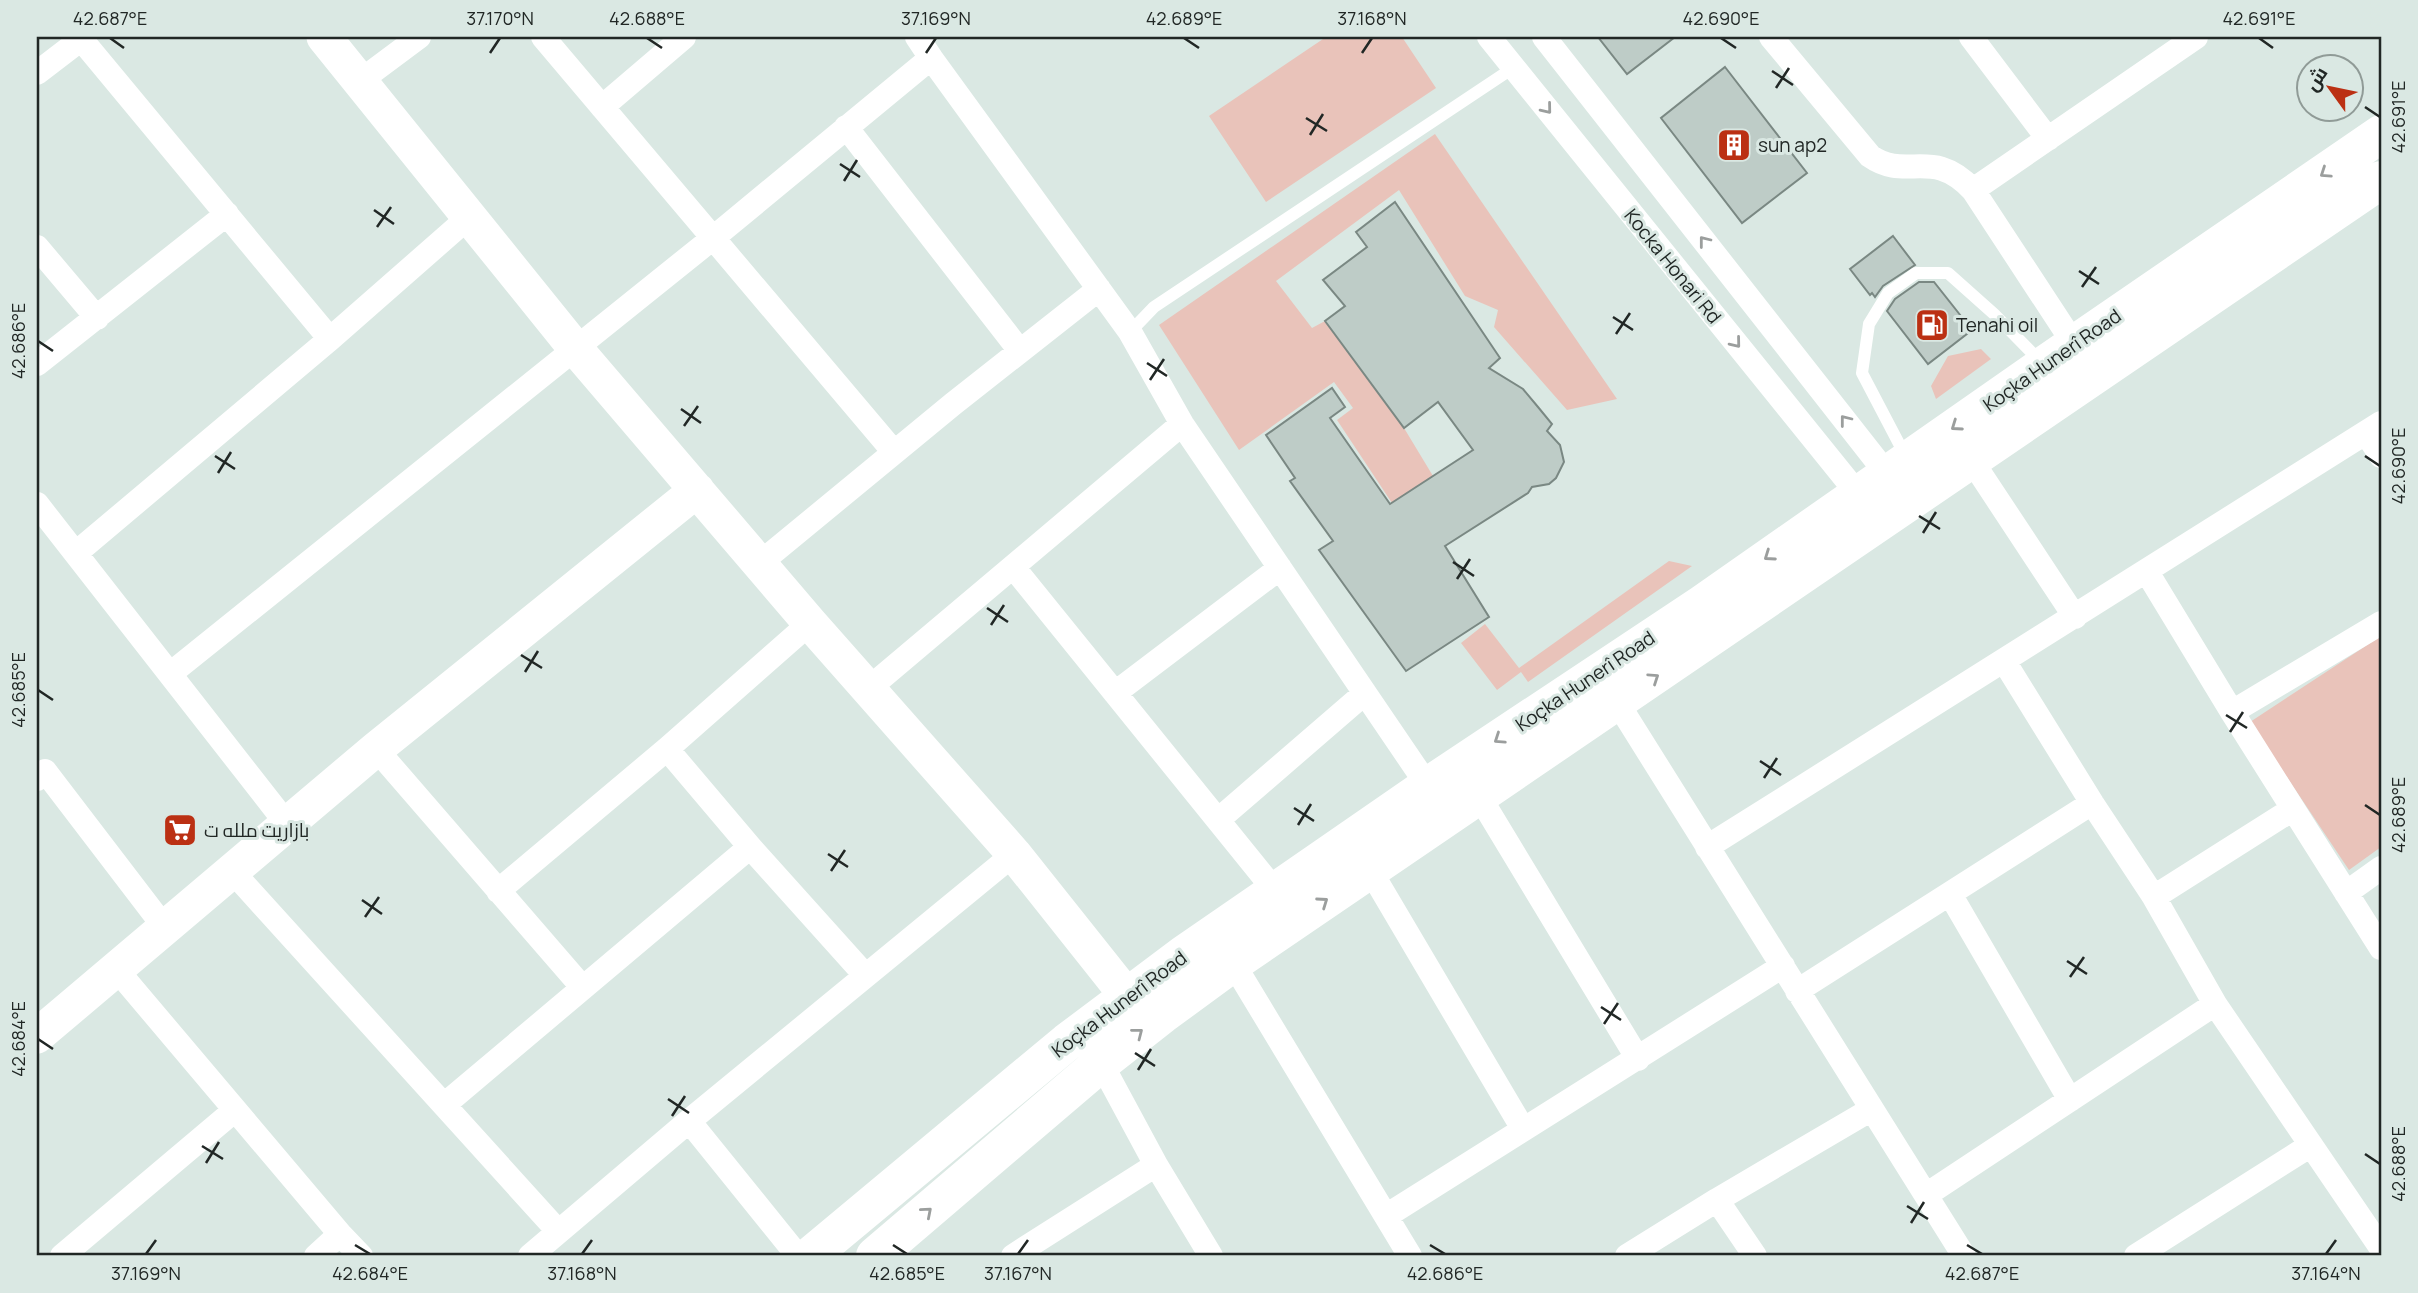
<svg xmlns="http://www.w3.org/2000/svg" width="2418" height="1293" font-family="Manrope,Cairo,sans-serif">
	<style>
		.green { fill: #e9c3ba }
		.building { fill: #beccc7; stroke: #7a8883; stroke-width: 2 }
		.lines { fill: none; stroke-linecap: round; stroke-linejoin: round }
		.lane { stroke: #fff; stroke-width: 12 }
		.street { stroke: #fff; stroke-width: 24 }
		.secondary { stroke: #fff; stroke-width: 35 }
		.primary { stroke: #fff; stroke-width: 38 }
		.oneway { stroke: #9b9e9d }
		.ticks { fill: none; stroke: #212725; stroke-width: 2.5 }
		.labels { text-anchor: middle; stroke-width: 6; stroke-linejoin: round; paint-order: stroke }
		.poi-label { font-size: 19px; fill: #212725; stroke: #dae8e3; text-anchor: start }
		.street-label { font-size: 19px; fill: #212725; stroke: #dae8e3 }
		.neatline { fill: none; stroke: #212725; stroke-width: 2.5 }
		.ticks-label { font-size: 18px; text-anchor: middle; fill: #212725 }
	</style>
	<rect width="100%" height="100%" fill="#dae8e3"/>
	<path class="green" d="M1326 37H1402L1436 88 1266 202 1209 116Z
		M1435 134 1617 399 1567 410 1494 327 1498 310 1465 296 1399 190 1276 281 1312 328 1325 321 1404 428 1433 476 1392 503 1337 420 1353 408 1334 382 1239 450 1159 325Z
		M1981 349 1991 359 1936 399 1931 386 1948 356Z
		M1669 561 1692 566 1528 682 1521 672 1497 690 1461 643 1485 624 1519 668Z
		M2381 636V847L2349 870 2250 722Z"/>
	<path class="building" d="M1598 37H1675L1627 74Z
		M1725 67 1807 173 1742 223 1661 118Z
		M1395 202 1500 358 1489 368 1523 389 1538 407 1552 424 1547 431 1560 445 1564 462 1556 478 1549 484 1532 487 1528 493 1445 546 1489 617 1406 671 1319 550 1333 541 1290 481 1295 478 1266 435 1332 388 1345 407 1330 418 1390 504 1473 450 1438 402 1404 428 1325 321 1345 306 1323 280 1367 247 1356 232Z
		M1893 236 1915 265 1883 286 1875 297 1872 293 1870 295 1850 269Z
		M1919 282H1934L1972 330 1928 364 1887 311 1895 299Z"/>
	<g class="lines">
		<path class="lane" d="M1130 332 1154 307 1513 68
			M1906 457 1862 373 1869 324 1888 293 1916 273H1948L1994 314 2040 361"/>
		<path class="street" d="M543 37 894 452
			M917 37 931 58
			M1489 37 1858 494
			M1544 37 1887 474
			M1771 37 1870 156C1907 182 1932 146 1973 190L2074 344
			M1971 37 2048 139
			M81 39 330 339
			M37 73 84 37
			M360 81 419 37
			M602 107 684 37
			M846 127 1020 351
			M1973 190 2196 37
			M37 247 97 318
			M37 364 227 214
			M2366 433 2381 456
			M1972 461 2075 617
			M37 504 287 824
			M76 553 330 339 469 217
			M760 563 953 404 1099 289
			M1014 568 1276 892
			M2147 572 2232 712 2381 948
			M2004 661 2092 803 2154 897 2215 1004 2381 1248
			M170 674 713 238 931 58 1130 332 1182 424 1428 786
			M868 689 1182 424
			M1115 693 1280 568
			M1617 702 1964 1256
			M2232 712 2381 623
			M376 749 583 988
			M667 749 750 847 865 975
			M37 779 45 771 165 928
			M1479 796 1638 1059
			M1218 820 1365 693
			M1707 847 2381 423
			M1370 870 1523 1129
			M232 871 558 1231
			M498 891 667 749 810 623
			M2346 893 2381 868
			M1950 894 2070 1100
			M2154 897 2293 809
			M1233 963 1410 1256
			M116 969 340 1234 361 1256
			M1797 991 2092 803
			M1101 1063 1156 1165 1211 1256
			M444 1105 750 847
			M689 1121 798 1256
			M1926 1195 2215 1004
			M1717 1200 1755 1256
			M1386 1216 1783 966
			M62 1256 235 1110
			M316 1256 340 1234
			M530 1256 689 1121 1014 854
			M1013 1256 1156 1165
			M1627 1256 1717 1200 1872 1109
			M2136 1256 2311 1145"/>
		<path class="secondary" d="M324 37 575 348 810 623 1014 854 1127 996
			M37 1036 376 749 697 490"/>
		<path class="primary" d="M810 1256 1067 1042 1183 955 1428 786 1702 604 2044 365 2381 134
			M875 1256 1101 1063 1162 1015 1233 963 2381 180"/>
	</g>
	<defs><path id="oneway-chevron" d="M-2-3.5L2.5 0L-2 3.5" fill="none" stroke-width="1.6" stroke-linecap="round" stroke-linejoin="round" transform="scale(1.75)"/></defs>
	<g class="oneway">
		<use href="#oneway-chevron" transform="translate(1547 109) rotate(51)"/>
		<use href="#oneway-chevron" transform="translate(2325 173) rotate(146)"/>
		<use href="#oneway-chevron" transform="translate(1704 241) rotate(-128)"/>
		<use href="#oneway-chevron" transform="translate(1736 343) rotate(51)"/>
		<use href="#oneway-chevron" transform="translate(1845 420) rotate(-128)"/>
		<use href="#oneway-chevron" transform="translate(1956 426) rotate(145)"/>
		<use href="#oneway-chevron" transform="translate(1769 556) rotate(145)"/>
		<use href="#oneway-chevron" transform="translate(1654 678) rotate(-34)"/>
		<use href="#oneway-chevron" transform="translate(1499 739) rotate(146)"/>
		<use href="#oneway-chevron" transform="translate(1323 902) rotate(-35)"/>
		<use href="#oneway-chevron" transform="translate(1138 1033) rotate(-38)"/>
		<use href="#oneway-chevron" transform="translate(927 1212) rotate(-41)"/>
	</g>
	<path class="ticks" d="M110 38 124 48M647 38 662 48M1184 38 1199 48M1721 38 1736 48M2259 38 2273 48M490 53 500 38M926 53 936 38M1362 53 1372 38M1772 71 1793 85M1776 88 1789 68M2365 107 2380 117M1306 118 1327 131M1310 135 1323 114M840 164 860 177M844 181 857 160M374 210 394 224M377 227 391 207M2079 271 2099 284M2082 287 2096 267M1613 317 1633 330M1616 334 1630 313M38 341 53 351M1147 363 1167 376M1150 380 1164 359M681 409 701 423M684 426 698 406M215 456 235 469M2365 456 2380 466M218 473 231 452M1919 516 1940 529M1923 533 1936 512M1453 562 1474 576M1457 579 1470 559M987 608 1008 622M991 625 1004 605M521 655 542 668M525 672 538 651M38 690 53 700M2226 715 2247 728M2230 732 2243 712M1760 761 1781 775M1764 778 1777 758M2365 805 2380 815M1294 808 1314 821M1298 825 1311 804M828 854 848 867M831 871 845 850M362 900 382 914M365 917 379 897M2067 961 2087 974M2070 977 2084 957M1601 1007 1621 1020M1604 1024 1618 1003M38 1039 53 1049M1135 1053 1155 1066M1138 1070 1151 1049M668 1099 689 1113M672 1116 685 1096M202 1146 223 1159M2365 1154 2380 1164M206 1163 219 1142M1907 1206 1928 1219M1911 1223 1924 1202M355 1245 370 1254M893 1245 907 1254M1430 1245 1445 1254M1967 1245 1982 1254M146 1254 156 1240M582 1254 592 1240M1018 1254 1028 1240M2326 1254 2336 1240"/>
	<defs>
		<g id="building-square" transform="scale(1.75)"><rect x="-9" y="-9" width="18" height="18" rx="4" fill="#bb3013" stroke="#dae8e3"/><path d="M-4-6H4V6H1V3H-1V6H-4ZM-2.5-4.3h1.7v1.8h-1.7ZM.8-4.3h1.7v1.8H.8ZM-2.5-1h1.7V.8h-1.7ZM.8-1h1.7V.8H.8Z" fill="#fff"/></g>
		<g id="fuel-square" transform="scale(1.75)"><rect x="-9" y="-9" width="18" height="18" rx="4" fill="#bb3013" stroke="#dae8e3"/><path d="M-5.5-6h7V0h2V4h1.3V-2.5L3-4.5l.8-.8L6-3V5H2.5V1h-1V6h-7ZM-4.2-4.7v3.2H.2V-4.7Z" fill="#fff"/></g>
		<g id="supermarket-square" transform="scale(1.75)"><rect x="-9" y="-9" width="18" height="18" rx="4" fill="#bb3013" stroke="#dae8e3"/><path d="M-6-5.5h2.5l.6 2H6L4.5 2H-2.5L-4.4-4H-6ZM-1.5 3.2a1.3 1.3 0 1 0 .1 0ZM3 3.2a1.3 1.3 0 1 0 .1 0Z" fill="#fff"/></g>
	</defs>
	<g fill-rule="evenodd">
		<use href="#building-square" x="1734" y="145"/>
		<use href="#fuel-square" x="1932" y="325"/>
		<use href="#supermarket-square" x="180" y="830"/>
	</g>
	<g class="labels">
		<g class="poi-label">
			<text x="1758" y="152">sun ap2</text>
			<text x="1956" y="332">Tenahi oil</text>
			<text x="204" y="837">بازاريت ملله ت</text>
		</g>
		<g class="street-label">
			<text transform="translate(1673 266) rotate(51)" y="7">Kocka Honari Rd</text>
			<text transform="translate(2052 360) rotate(-35)" y="7">Koçka Hunerî Road</text>
			<text transform="translate(1585 681) rotate(-34)" y="7">Koçka Hunerî Road</text>
			<text transform="translate(1119 1004) rotate(-37)" y="7">Koçka Hunerî Road</text>
		</g>
	</g>
	<rect width="2418" height="1293" fill="none" stroke="#dae8e3" stroke-width="77"/>
	<g transform="translate(2330 88) rotate(303)"><circle r="33" fill="#dae8e3" stroke="#909b97" stroke-width="2"/>
	<path d="M0-5L12 26L0 18L-12 26Z" fill="#bb3013"/>
	<text y="-10" font-size="19" font-weight="bold" text-anchor="middle" fill="#212725">ش</text>
	</g>
	<rect x="38" y="38" width="2342" height="1216" class="neatline"/>
	<g class="ticks-label">
		<text x="110" y="25">42.687°E</text>
		<text x="500" y="25">37.170°N</text>
		<text x="647" y="25">42.688°E</text>
		<text x="936" y="25">37.169°N</text>
		<text x="1184" y="25">42.689°E</text>
		<text x="1372" y="25">37.168°N</text>
		<text x="1721" y="25">42.690°E</text>
		<text x="2259" y="25">42.691°E</text>
		<text transform="translate(2399 117) rotate(-90)" y="6">42.691°E</text>
		<text transform="translate(19 341) rotate(-90)" y="6">42.686°E</text>
		<text transform="translate(2399 466) rotate(-90)" y="6">42.690°E</text>
		<text transform="translate(19 690) rotate(-90)" y="6">42.685°E</text>
		<text transform="translate(2399 815) rotate(-90)" y="6">42.689°E</text>
		<text transform="translate(19 1039) rotate(-90)" y="6">42.684°E</text>
		<text transform="translate(2399 1164) rotate(-90)" y="6">42.688°E</text>
		<text x="146" y="1280">37.169°N</text>
		<text x="370" y="1280">42.684°E</text>
		<text x="582" y="1280">37.168°N</text>
		<text x="907" y="1280">42.685°E</text>
		<text x="1018" y="1280">37.167°N</text>
		<text x="1445" y="1280">42.686°E</text>
		<text x="1982" y="1280">42.687°E</text>
		<text x="2326" y="1280">37.164°N</text>
	</g>
</svg>
